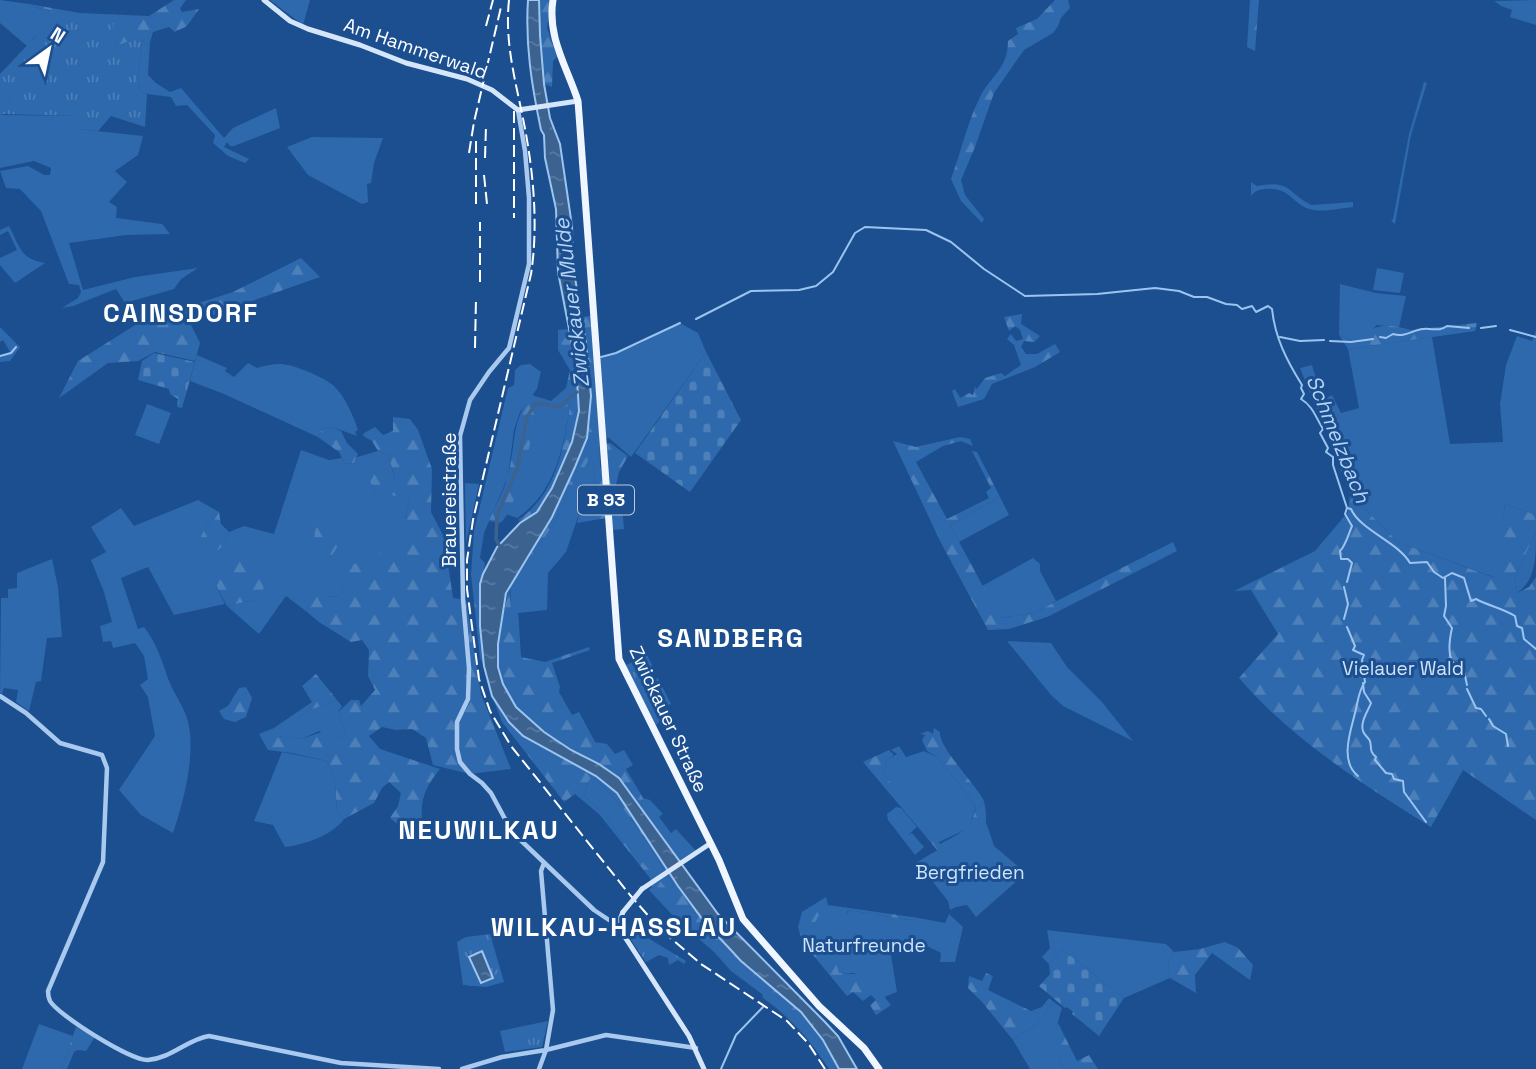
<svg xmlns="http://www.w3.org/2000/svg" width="1536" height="1069" font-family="'Space Grotesk',sans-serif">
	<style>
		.green { fill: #2e69ad }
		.forest { fill: url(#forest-firs); fill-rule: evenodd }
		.cemetery { fill: url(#cemetery-stones) }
		.park { fill: url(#park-tufts) }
		.water { fill: url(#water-ripples); stroke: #9cc4f0; stroke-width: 2 }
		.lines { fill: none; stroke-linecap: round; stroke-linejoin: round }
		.stream { stroke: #9cc4f0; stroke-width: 2 }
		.canal { stroke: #3c6290; stroke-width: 3.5 }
		.tertiary { stroke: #a9c9ee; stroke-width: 4.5 }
		.secondary { stroke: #d6e6fa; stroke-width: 5 }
		.primary { stroke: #f0f6ff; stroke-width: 7 }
		.rail { stroke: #fff; stroke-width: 2; stroke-dasharray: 12 5; stroke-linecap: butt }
		.secondary-bridge { stroke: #d6e6fa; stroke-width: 5 }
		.labels { text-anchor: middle; stroke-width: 6; stroke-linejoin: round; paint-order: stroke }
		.shield { fill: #1b4f8f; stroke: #bbcadd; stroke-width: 2 }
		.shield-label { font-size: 18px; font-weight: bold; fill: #fff }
		.street-label { font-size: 19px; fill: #fff; stroke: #1b4f8f }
		.park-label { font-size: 19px; fill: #cfe3fa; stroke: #1b4f8f }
		.water-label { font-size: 21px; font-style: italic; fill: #b5d3f5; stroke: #1b4f8f }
		.district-label { font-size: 26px; font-weight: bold; letter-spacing: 2px; fill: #fff; stroke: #1b4f8f }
	</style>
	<defs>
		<pattern id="forest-firs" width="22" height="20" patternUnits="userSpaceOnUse" patternTransform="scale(1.75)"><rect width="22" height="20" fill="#2e69ad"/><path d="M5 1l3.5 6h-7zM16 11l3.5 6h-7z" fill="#4d80b9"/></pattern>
		<pattern id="cemetery-stones" width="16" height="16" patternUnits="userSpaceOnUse" patternTransform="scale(1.75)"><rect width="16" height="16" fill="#2e69ad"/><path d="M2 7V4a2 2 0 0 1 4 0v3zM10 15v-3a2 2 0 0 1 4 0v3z" fill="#4d80b9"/></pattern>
		<pattern id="park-tufts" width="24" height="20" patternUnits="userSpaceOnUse" patternTransform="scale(1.75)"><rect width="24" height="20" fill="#2e69ad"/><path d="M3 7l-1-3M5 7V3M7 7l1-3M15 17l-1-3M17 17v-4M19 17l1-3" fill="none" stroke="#4d80b9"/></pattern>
		<pattern id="water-ripples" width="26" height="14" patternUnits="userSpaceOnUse" patternTransform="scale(1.75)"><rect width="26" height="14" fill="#3c6290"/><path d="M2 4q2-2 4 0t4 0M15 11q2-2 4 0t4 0" fill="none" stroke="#597aa1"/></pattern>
	</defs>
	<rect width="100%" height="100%" fill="#1b4f8f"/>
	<path class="green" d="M0 0 29 4V6L51 11 44 26 27 46 0 23Z
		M270 0H310L303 25Z
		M1536 0V25L1510 17 1512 10 1501 6 1494 1Z
		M142 39 146 46 150 42 148 75 156 83 170 92 181 88 224 138 233 128 276 108 280 128 234 146H230L227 142 224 147 249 159 245 163 228 156 213 143 215 135 187 105 176 106 171 97 147 94 140 91 138 82Z
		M0 78 6 84V96L11 100 2 115 79 116 78 129 143 136 138 155 115 171 127 182 109 202 117 207 116 218 162 224 170 234 126 235 69 243 83 290 135 277 198 268 181 279 174 289 125 303 116 289 73 306 62 308 78 298 81 292 79 285 69 284 41 211 20 189 6 188 0 171 28 166 44 175H50L51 168 34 161 0 168Z
		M1424 82 1427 83 1411 135 1395 224 1391 221 1393 219 1409 134Z
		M312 137 383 138 374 163 371 183 367 184 368 202 362 204 308 175 287 147Z
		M1251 182 1257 186C1291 180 1285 191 1311 205L1353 202V207C1341 208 1326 212 1314 210 1292 207 1292 186 1265 189 1258 190 1255 191 1251 196Z
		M9 226C20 247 20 259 45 263L15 283 0 265V258L17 250 8 231 0 235V230Z
		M1377 268 1404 273 1400 293 1373 290Z
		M1340 284 1376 293 1406 296 1399 327 1377 325 1357 343 1339 335Z
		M680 323 698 333 706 352 631 457 609 438 602 437 596 360 639 344Z
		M0 327 20 347 10 361 0 362V355L10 352 3 340 0 342Z
		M1536 330V515L1505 504 1496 578 1398 542 1350 494 1338 464 1337 433 1325 431 1300 368 1312 365 1323 400 1332 395 1341 413 1359 408 1348 349 1432 337 1450 444 1503 442 1500 404 1506 365 1517 336 1532 341Z
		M197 355 227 368 225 371 234 377 248 363 257 368C264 366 272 364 279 364 291 363 326 378 334 386 346 398 353 415 358 430L355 432 357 436 332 427 323 428 318 437 224 394 190 381Z
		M530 364 541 372 537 389 520 412 514 430 508 477 484 533 480 558 485 563 483 574H471L474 531 508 388 514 385 515 370 521 365Z
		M147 404 171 413 159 444 135 435Z
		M570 405C564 447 555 493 517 518L506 514 518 486 539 406Z
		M301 450 329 460 342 458 345 464 354 463 357 457 378 451 388 454 395 480 381 465 370 482 376 492 410 496 405 519V540L375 565 341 581 343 591 339 597 329 596 308 604 307 612 286 596 259 634 227 606 258 599 215 583 225 604 174 615 148 567 121 578 138 629 144 627C157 643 162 662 169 681 174 693 181 703 186 715 198 748 184 801 173 833L141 815 119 790 155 736 148 697 140 685 148 679 144 656 135 643 113 648 111 641 103 642 100 626 112 622 104 592 91 560 106 552 91 527 121 508 134 526 198 500 219 512 205 528 223 545 229 532 244 526 274 534Z
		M591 453 595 476 593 512 579 514 566 552 548 573 547 610 518 613V609H511L510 584 554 524Z
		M465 483 479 484 466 543Z
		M1000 497 1009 515 959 542 950 525Z
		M1536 532C1536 558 1536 580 1517 593L1515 576Z
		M1033 558 1040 564V571L1056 601 1033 613 999 618 982 586Z
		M52 559 58 587 62 637 47 638 41 681 36 682 29 711 16 702 18 690 4 688 2 694 0 693 1 598H8V589L17 588V573Z
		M1007 641 1051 643 1067 667 1102 702 1133 741 1063 706 1051 695Z
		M658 678 671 704 660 709 647 683Z
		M337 700 342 706 338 712 346 734 335 739 319 731 302 739 276 736 308 711Z
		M899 746 906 757 924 751 937 757 976 806 969 828 937 843 883 773 887 760 897 754 891 750Z
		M282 752 327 761 335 783 337 811 344 819C333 835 304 845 285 847L273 825 254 821Z
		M594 779C623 800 653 852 673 884L671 894 620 838 606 815 584 796 589 780Z
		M643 798 650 800 663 814 659 817 671 833 676 829 697 852 680 863 641 807Z
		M896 807 901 808 917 827 907 836 912 833 924 847 915 855 888 820 887 814Z
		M986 822 994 846 1026 873 976 917 967 905 956 907 950 910 948 901 917 862Z
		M848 910 909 920 919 918 945 923 949 914 963 927 955 962H940L941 953 913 939H904L907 952 891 955 897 992 884 997 878 990 854 973H839L819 961 808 944 806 926 808 922 820 913H845L848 916Z
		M1047 930 1166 944 1174 952 1168 962 1170 978 1124 998 1062 949 1049 964 1042 957 1050 948Z
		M1054 1002 1062 1008C1054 1035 1051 1044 1065 1069H1030L1013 1040 1036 1024Z
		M39 1024 73 1036 61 1069H22Z"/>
	<path class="forest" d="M174 0H186L180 8 182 12 199 9 187 26 175 32 169 27 153 32 150 42 146 47 142 39 113 47 109 36 114 18 74 15 29 6V4L80 13 149 16Z
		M539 0H551L547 28 557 57 553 61 552 87 544 84 540 35Z
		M1055 0H1068L1070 8 1061 18 1058 26 1053 33 1024 50 994 93 975 147 961 180 965 195 984 219 982 223 961 201 951 179C961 152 967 123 980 97 991 75 1008 69 1008 41L1018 34 1016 28 1037 19Z
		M1250 0H1259L1255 51 1247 47Z
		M301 258 320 277 190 323 200 343 195 361 155 352 138 361 108 363 59 398 78 361 140 322 233 292Z
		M1022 314 1021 324 1040 336 1034 342 1024 341 1021 347 1026 354H1037L1055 344 1060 352 1035 367 992 384 984 399 958 407 952 391 955 389 960 398 969 393 973 395 975 387 977 389 985 378 1001 373 1005 376 1021 365 1014 345 1007 339 1011 334 1016 341 1023 339 1020 330 1015 326 1009 331 1004 317Z
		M591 316 599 430 600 466 602 472 606 518 577 523 579 514 593 511 595 476 591 455 554 524 526 563 552 517 589 410C594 380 587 346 581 317Z
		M1477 323 1475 331 1348 349 1339 335 1357 343C1369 323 1389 323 1410 330Z
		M570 329C575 355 578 382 579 409 579 431 552 499 536 513 532 516 526 519 522 522L518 520C556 494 564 449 570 405L556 411 539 407C532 432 518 510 500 523L489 521C495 506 505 490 508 475 516 446 511 419 532 395L551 401 566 388 570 370 558 350V330Z
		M393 417 410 419 418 430 432 469 431 512 444 537 453 598 466 600 481 694 511 769 470 774 433 765 426 738 412 729 396 730 382 727 369 736 380 749 440 769C427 785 420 798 422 819L406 831 390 818 398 806 401 793 389 782 382 788 374 803 344 819 337 811 335 783 327 761 292 753 268 750 259 734 274 728 312 702 302 686 316 674 337 700 308 711 277 736 302 739 327 730 335 739 346 734 338 712 351 700H359L361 706 375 690 368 676 369 650 362 640 351 642 319 622 307 612 308 604 315 595 339 597 343 591 341 581 343 566 368 561 375 565 380 560 379 550 384 544 405 540V519L410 496 403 499 396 496 376 492 370 482 375 465H381L395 479 388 454 378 451 372 441 363 436 364 433 375 427 383 435 393 431Z
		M332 427 341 431 347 443 358 454 354 463 345 464 339 452 318 437 323 428Z
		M960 437 970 439 973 446 961 441 943 446 916 462 947 519 989 498 986 492 991 488 972 451 977 452 1000 497 950 525 1000 618 1033 613 1173 542 1177 551 1047 617 1009 629 988 630 941 543 893 441 916 447Z
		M610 443 628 456 619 472 611 505 622 507 624 529 612 530 606 444Z
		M1350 494 1398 542 1495 578 1505 504 1536 515V532L1515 576 1517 593 1529 587 1536 577V820L1463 770 1431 827C1365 786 1290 738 1239 678L1278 634 1251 590 1234 591 1315 551 1348 512Z
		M219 512 221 524 229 532 223 545 218 550 208 539 201 537 205 528Z
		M319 522C326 526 339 538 337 547 337 548 331 556 330 558 315 552 310 537 319 522Z
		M243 551C260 563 273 579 258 599L227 606 215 583C219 565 224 557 243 551Z
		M471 574H483C475 603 481 637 484 666L480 658Z
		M509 586 511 608 518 609 521 657 545 662 589 647 590 650 552 663 560 687 559 692 572 715 579 712 595 742 607 744 615 754 624 750 633 765 626 769 643 798 641 807 619 778 599 764 571 750 544 732 516 707 503 684 498 667V644Z
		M246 687 252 698 246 717 235 722 224 719 219 711 228 706 239 688Z
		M492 696 509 722 523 736 596 776 617 793 703 920 741 961 801 1012 823 1040 839 1069H829C811 1041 790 1017 763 998L762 994 731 971 714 952 675 918 649 890 652 887 650 878 599 814 575 794 564 802 502 722ZM594 779C623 800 653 852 673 884L671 893 620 838 606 815 584 796 589 780Z
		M934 728 940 732C938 746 974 783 983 799 986 806 986 814 986 822L938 851 863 762 889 750 894 755 887 760 883 773 940 844C960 833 972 830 976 806L937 757 927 751 922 740 925 735 920 734 928 731 933 734Z
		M826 897 828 905 919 918 909 920 848 910 847 912 851 919 845 913 838 915 835 921 828 913H820L815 922H809C803 936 811 949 819 960L833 955 839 973C874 974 871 980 891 1005L876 1015 870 1005 876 1000 871 995 863 1001 853 992 847 996 803 943 798 927 802 912Z
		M1225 942 1238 948 1253 965 1250 980 1212 953 1195 975 1196 993 1170 978 1168 962 1174 952 1200 949Z
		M986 973 993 976 988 990 1031 1011 1042 1007 1049 998 1054 1002 1036 1024 1013 1040 982 1002 968 988 969 976 982 981Z
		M1058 1023 1077 1061 1089 1055 1098 1069H1065C1056 1053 1051 1040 1058 1023Z
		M76 1027 95 1037 86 1051 77 1050 74 1052 67 1069H61Z"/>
	<path class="cemetery" d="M706 352 741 420 690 492 635 453Z
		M154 353 195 362 182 408 177 407 178 399 170 394 169 389 138 380 142 361Z
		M1062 949 1124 998 1099 1036 1072 1014 1073 1012 1067 1007 1065 1008 1039 986 1050 974 1049 964Z"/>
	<path class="park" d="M51 11 115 18 112 33 109 36 114 47 126 42 142 39 138 82 140 91 147 94 145 127 111 116 98 131 78 129V116L1 114 11 100 6 96V84L0 78V74L35 37Z
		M647 655 652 665 646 679 662 719 656 725 626 665Z
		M623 923 686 961 684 964 678 960 669 965 668 958 659 955 646 962 625 931Z
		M490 934 504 982 486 987 463 985 457 942 466 937Z
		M548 1021 542 1047 505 1052 500 1031Z"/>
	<path class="water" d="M528 0H539L540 35 544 84 550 118 560 144 572 226 573 266 586 343 591 396 587 438 575 467 552 517 506 593 498 644V667L503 684 516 707 544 732 571 750 599 764 619 778 718 914 825 1022 838 1036 857 1069H839L823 1040 801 1012 741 961 703 920 678 886 617 793 596 776 523 736 509 722 492 696 484 666 480 626V584L483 574 497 547 520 523 537 512 552 488 572 442 579 411 576 365 558 272 556 209 545 158 544 135 541 130C532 87 525 45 528 0Z
		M482 951 493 978 481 983 469 957Z"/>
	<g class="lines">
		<path class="stream" d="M696 319 751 291 799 290 816 286 833 272 855 233 865 227 926 230 951 242 984 269 1025 296 1097 294 1155 288 1179 291 1194 297H1207L1226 304 1237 305 1242 309 1252 306 1256 312 1268 306 1272 309C1275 338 1287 361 1302 385L1301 388 1304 394 1301 399C1313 406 1316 418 1323 429L1320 433 1328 448 1326 452 1333 457V465L1347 508 1351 509C1360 530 1398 542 1410 563L1427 562 1434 572 1443 578 1452 573 1464 578 1471 601 1476 599C1489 606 1502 608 1515 616L1517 626 1522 628 1524 639 1536 649
			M1481 328 1496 326
			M1510 330 1536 337
			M1280 337 1300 341 1324 340
			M1380 337 1386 338 1393 334C1405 338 1412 330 1423 329 1433 328 1439 332 1447 326L1469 328
			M1330 341 1351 342 1373 339
			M0 356 11 353 16 347
			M601 357 616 353 680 323
			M1445 578 1446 606 1444 616 1452 628C1450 637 1447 656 1454 664 1456 667 1461 668 1464 671L1467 685
			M1347 582 1352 563 1348 559H1341L1340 551C1345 547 1349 533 1352 526L1345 514 1347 508
			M1344 619 1348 604 1344 587
			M1347 627 1355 646 1353 650 1364 655 1362 660 1365 682C1358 691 1358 703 1355 713 1351 730 1339 761 1358 776
			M1363 683 1364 692 1371 703C1368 711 1360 722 1363 731 1364 735 1368 737 1370 741 1372 749 1369 751 1376 757L1375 760 1386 773 1392 774 1394 779 1403 781 1404 792 1426 822
			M1467 689 1476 708 1481 709 1486 716
			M1489 719 1493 726 1506 734 1508 746
			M721 1069 736 1035 763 1007"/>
		<path class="canal" d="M499 545 496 539 497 516 517 469 527 417 536 403 559 407 577 392"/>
		<path class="tertiary" d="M518 110 525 151 529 198V264L509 348 489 372 470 400 460 436 463 599 469 668 468 699 457 722V749L460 762 470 774 482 783 491 793 512 832 594 910 609 920 619 922
			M0 696 26 713 60 743 102 755 107 768 103 862 48 991C48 995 48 997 50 1001 58 1015 131 1061 148 1060 172 1058 188 1039 209 1036L341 1063 439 1069
			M462 1069 502 1057 546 1050 606 1035 696 1048
			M539 1069 546 1050 553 1010 541 871 544 863"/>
		<path class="secondary" d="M264 0 290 21 308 29 360 45 406 63 467 79 492 90 518 110 578 101
			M642 889 711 843
			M623 912 619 922 623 934 689 1036 704 1069"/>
		<path class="primary" d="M553 0C547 37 567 67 578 101L619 659 719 860 743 919 819 1006 864 1048 879 1069"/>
		<path class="rail" d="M509 0C504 47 518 89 526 134 534 179 538 229 531 274L473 520 467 560V589L479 679 490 711 511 746 630 895 660 929 701 964 787 1021 808 1043 825 1069
			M486 26 493 0
			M514 111V218
			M469 153 474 122 501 7
			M485 158 486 126
			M484 175 487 204
			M476 204V141
			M480 282V222
			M475 348 476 298"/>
		<path class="secondary-bridge" d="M623 912 642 889"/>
	</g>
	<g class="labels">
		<rect class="shield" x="578" y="485.5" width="56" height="29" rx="5"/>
		<g class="shield-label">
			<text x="606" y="506">B 93</text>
		</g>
		<g class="street-label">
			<text transform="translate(416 48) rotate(19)" y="7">Am Hammerwald</text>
			<text transform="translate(449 500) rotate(-90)" y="7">Brauereistraße</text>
			<text transform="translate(669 719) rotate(65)" y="7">Zwickauer Straße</text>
		</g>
		<g class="park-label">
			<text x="1403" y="675">Vielauer Wald</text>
			<text x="970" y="879">Bergfrieden</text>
			<text x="864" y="952">Naturfreunde</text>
		</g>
		<g class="water-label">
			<text transform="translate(572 303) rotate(-97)" y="7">Zwickauer Mulde</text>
			<text transform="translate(1338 439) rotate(68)" y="7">Schmelzbach</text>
		</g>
		<g class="district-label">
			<text x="181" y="322">CAINSDORF</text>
			<text x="731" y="647">SANDBERG</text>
			<text x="479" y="839">NEUWILKAU</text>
			<text x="614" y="936">WILKAU-HASSLAU</text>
		</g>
	</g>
	<g transform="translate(49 49) rotate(33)" stroke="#1b4f8f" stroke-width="5" paint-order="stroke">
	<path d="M0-5L12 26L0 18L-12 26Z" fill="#ffffff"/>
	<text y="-10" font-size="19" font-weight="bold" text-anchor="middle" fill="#ffffff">N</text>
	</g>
</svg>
